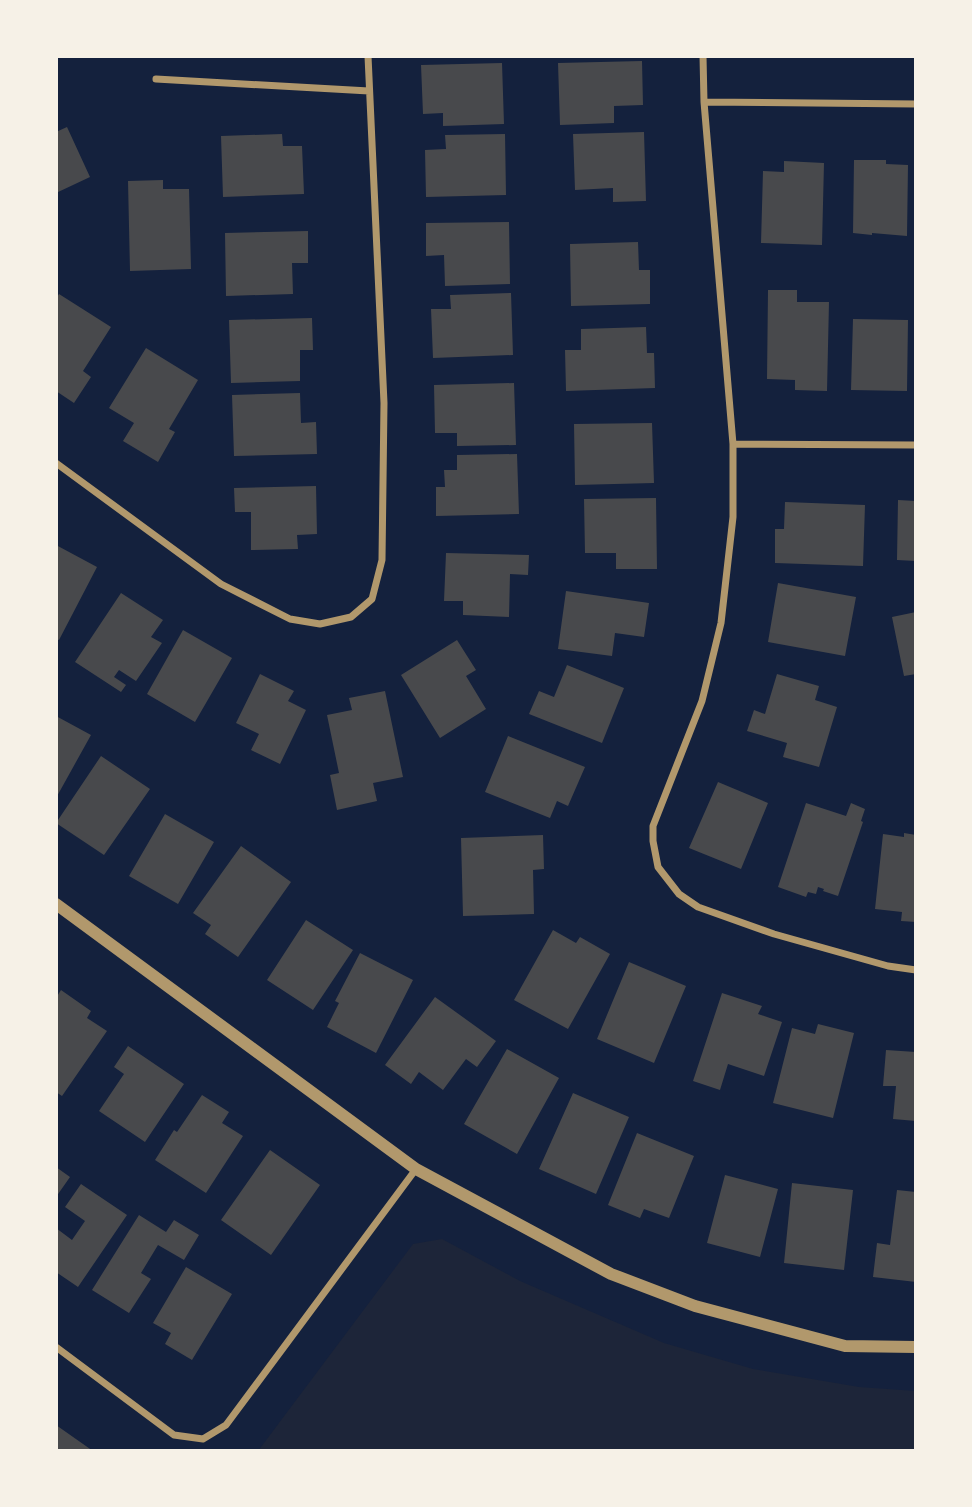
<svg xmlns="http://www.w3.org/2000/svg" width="972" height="1507" font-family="'Fira Sans',sans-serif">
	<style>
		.green { fill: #1d2539 }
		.building { fill: #48494c }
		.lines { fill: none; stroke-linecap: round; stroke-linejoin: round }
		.minor { stroke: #b1986c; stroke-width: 7 }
		.tertiary { stroke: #b1986c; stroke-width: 12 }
	</style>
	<rect width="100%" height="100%" fill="#14213d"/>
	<path class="green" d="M442 1239 520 1281 664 1343 753 1369 859 1387 916 1391V1451H258L413 1244Z"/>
	<path class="building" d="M642 61 643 105 614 106V123L560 125 558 63Z
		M502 63 504 124 443 126V113L423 114 421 65Z
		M67 127 90 177 56 193V132Z
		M644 132 646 201 613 202V188L575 190 573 134Z
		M282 134 283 146H302L304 194 223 197 221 136Z
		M505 134 506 195 426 197 425 150 446 149 445 135Z
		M854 160H886V164L908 165 907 236 872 233V235L853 233Z
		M784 161 824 163 822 245 761 243 763 171 784 172Z
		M163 180V189H189L191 269 130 271 128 181Z
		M509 222 510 284 445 286 444 255 426 256V223Z
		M308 231V263H292L293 294 226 296 225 233Z
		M638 242 639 270H650V304L571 306 570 244Z
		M768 290H797V302H829L827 391 795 390V380L767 379Z
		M511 293 513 355 433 358 431 309H451L450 295Z
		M59 294 111 327 83 371 91 377 74 403 56 391V299Z
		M312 318 313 350H300V381L231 383 229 320Z
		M853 319 908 320 907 391 851 390Z
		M646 327 647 353H654L655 388 566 391 565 350H581V329Z
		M146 348 198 380 169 429 175 432 158 462 123 441 134 423 109 408Z
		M514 383 516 445 457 446V433H435L434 385Z
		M300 393 301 423 316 422 317 454 234 456 232 395Z
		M652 423 654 483 575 485 574 424Z
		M517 454 519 514 436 516V487H445L444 470H457V455Z
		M316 486 317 534 297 535 298 549 251 550V512H235L234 488Z
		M656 498 657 569H616V553H585L584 499Z
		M898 500 916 501V561L897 560Z
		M785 502 865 505 863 566 775 563V529H784Z
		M56 545 97 567 59 640 56 639Z
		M446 553 529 555 528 575 510 574 509 617 463 615V601H444Z
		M778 583 856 597 845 656 768 642Z
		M566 591 649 603 644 637 615 633 612 656 558 649Z
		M121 593 163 620 151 637 162 643 136 681 119 670 114 677 126 685 121 692 75 662Z
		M916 612V674L904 676 892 617Z
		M183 630 232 658 195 722 147 694Z
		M457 640 476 670 466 676 486 709 440 738 401 675Z
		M567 665 624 688 602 743 529 714 539 691 554 697Z
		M260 674 294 691 288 701 306 710 280 764 251 750 259 734 236 723Z
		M777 674 819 686 815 700 837 707 819 767 783 757 787 743 747 731 754 710 765 714Z
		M385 691 403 777 373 783 377 801 337 810 330 775 339 773 327 715 352 710 349 698Z
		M56 716 91 735 56 798Z
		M508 736 585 767 568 806 557 801 550 818 485 792Z
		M101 756 150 789 104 855 56 823Z
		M718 782 768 803 741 869 689 848Z
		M806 803 846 816 851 803 865 809 861 821 863 822 838 896 823 891 824 889 818 887 816 894 808 892 806 897 778 887Z
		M165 814 214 842 178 904 129 876Z
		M904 833 916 835V922L901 921 902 912 875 909 883 834 904 837Z
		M543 835 544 869 533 870 534 914 463 916 461 838Z
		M241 846 291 882 238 957 205 934 211 925 193 913Z
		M306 920 353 950 313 1010 267 980Z
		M553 930 576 943 580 937 610 954 568 1029 514 1000Z
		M360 953 413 980 376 1053 327 1027 339 1003 335 1001Z
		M629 962 686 986 654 1063 597 1039Z
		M61 990 91 1011 87 1018 107 1031 62 1096 56 1092V998Z
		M722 993 762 1006 758 1014 782 1022 764 1076 728 1064 720 1090 693 1081Z
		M435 997 496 1041 477 1067 466 1059 443 1090 419 1072 411 1084 385 1065Z
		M818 1024 854 1033 833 1118 773 1103 792 1028 815 1034Z
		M128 1046 184 1084 145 1142 99 1111 124 1074 114 1067Z
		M507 1049 559 1078 517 1154 464 1124Z
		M886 1050 916 1052V1121L893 1119 896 1086H883Z
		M573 1093 629 1117 596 1194 539 1169Z
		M202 1095 229 1112 222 1123 243 1136 206 1193 155 1160 174 1130 177 1132Z
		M637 1133 694 1156 669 1218 644 1209 640 1218 608 1205Z
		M270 1150 320 1185 271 1255 221 1220Z
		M56 1167 70 1177 56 1197Z
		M725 1175 778 1189 760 1257 707 1243Z
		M792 1183 853 1190 844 1270 784 1263Z
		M81 1184 127 1215 78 1287 56 1272V1255L58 1252 56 1251V1228L72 1240 85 1221 65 1207Z
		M897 1190 916 1192V1282L873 1277 877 1243 890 1245Z
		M139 1215 166 1232 174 1220 199 1235 184 1260 158 1245 141 1273 151 1279 129 1313 92 1290Z
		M186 1267 232 1294 192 1360 165 1344 171 1333 153 1323Z
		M56 1425 93 1451H56Z"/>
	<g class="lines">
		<path class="minor" d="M703 56 704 102 733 444V517L721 623 702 701 653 826V841L658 867 679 894 698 907 774 934 888 966 916 970
			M156 79 369 91
			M704 102 916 104
			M733 444 916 445
			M56 463 221 584 290 619 320 624 351 617 372 599 382 560 384 403 368 56
			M56 1347 174 1435 203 1439 226 1425 416 1169"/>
		<path class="tertiary" d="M56 904 416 1169 611 1274 695 1306 845 1346 916 1347"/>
	</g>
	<rect width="972" height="1507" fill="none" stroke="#f6f1e7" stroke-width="116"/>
</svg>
